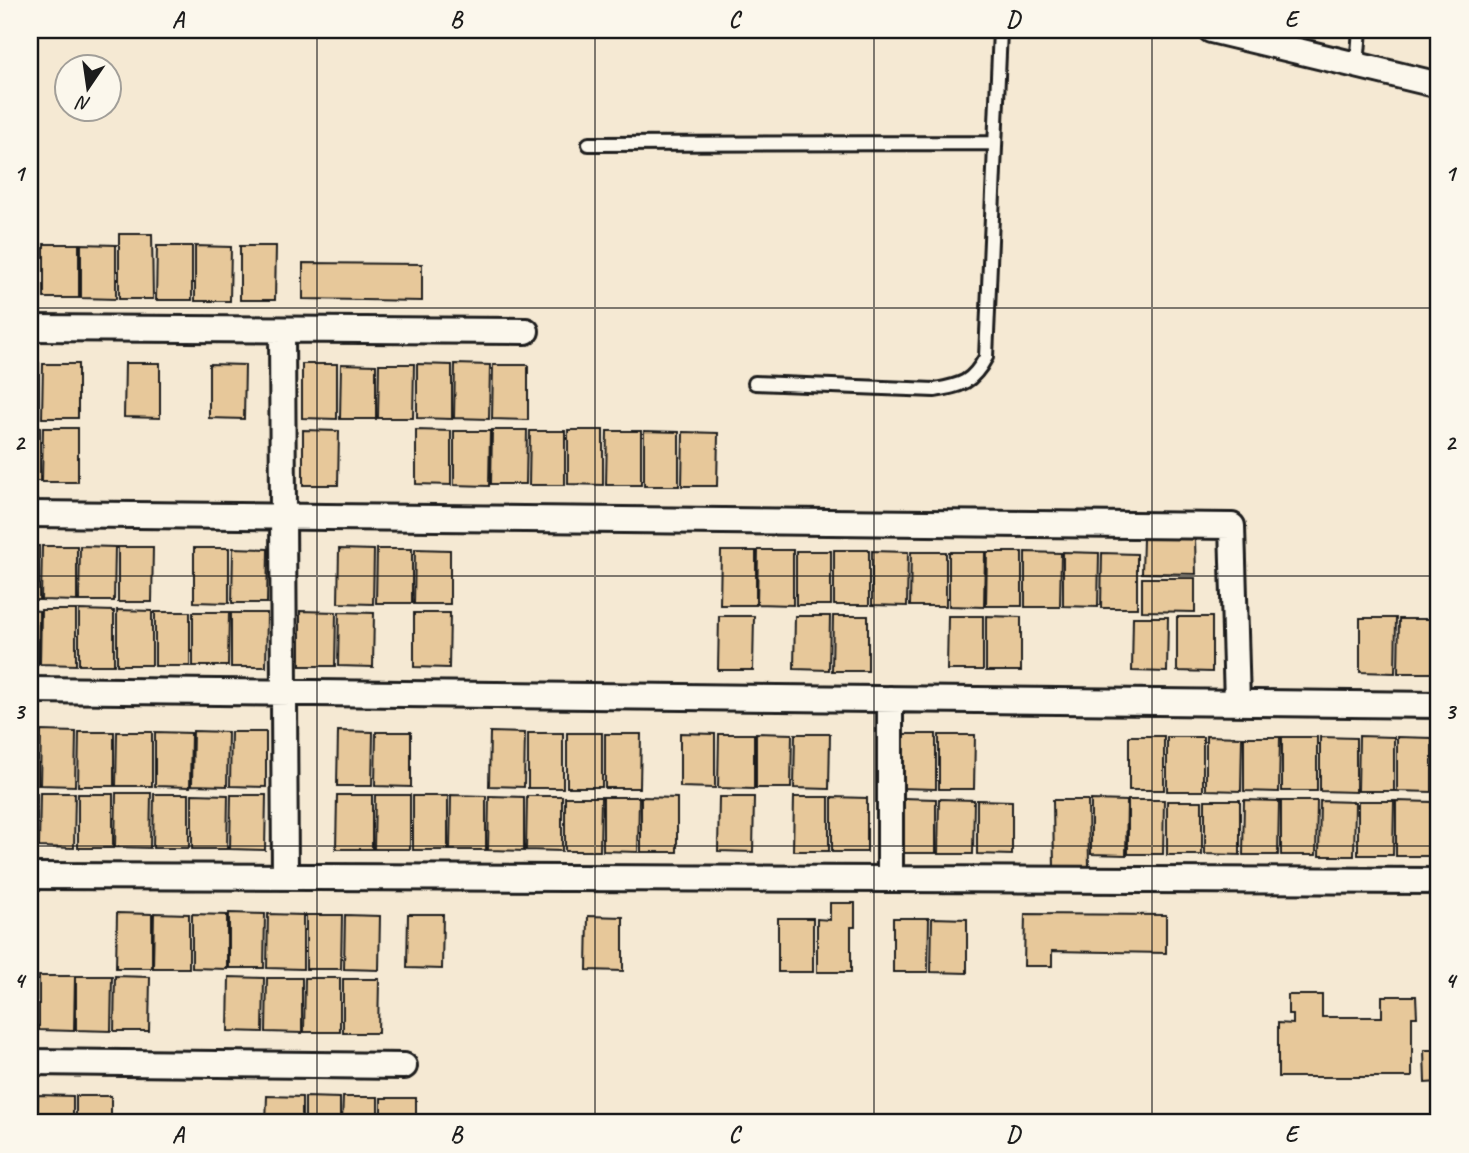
<svg xmlns="http://www.w3.org/2000/svg" width="1469" height="1153" font-family="Caveat,sans-serif">
	<style>
		.building { fill: #e7c89a; stroke: #1c1c1c; stroke-width: 2 }
		.lines { fill: none; stroke-linecap: round; stroke-linejoin: round }
		.service-casing { stroke: #1c1c1c; stroke-width: 18 }
		.minor-casing { stroke: #1c1c1c; stroke-width: 30 }
		.service { stroke: #fbf7ec; stroke-width: 12 }
		.minor { stroke: #fbf7ec; stroke-width: 24 }
		.grid { fill: none; stroke: #1c1c1c; stroke-width: 2; stroke-opacity: 0.55 }
		.neatline { fill: none; stroke: #1c1c1c; stroke-width: 2.5 }
		.grid-label { font-size: 23px; text-anchor: middle; font-weight: bold; fill: #1c1c1c }
	</style>
	<rect width="100%" height="100%" fill="#f5e9d3"/>
	<filter id="ink" filterUnits="userSpaceOnUse"><feTurbulence type="fractalNoise" baseFrequency=".0143" numOctaves="2"/><feDisplacementMap in="SourceGraphic" scale="14" xChannelSelector="R" yChannelSelector="G"/><feConvolveMatrix kernelMatrix="1 2 1 2 8 2 1 2 1" color-interpolation-filters="sRGB"/></filter>
	<g filter="url(#ink)">
		<path class="building" d="M119 234H152L153 299H119Z
			M44 244H79V298H44Z
			M81 244 116 245V299L81 298Z
			M30 245H40V299H30Z
			M157 246H192V300H156Z
			M195 246 231 247 230 301H195Z
			M240 246H276L275 300H240Z
			M303 263 422 264V301L303 299Z
			M30 363H39V418L30 417Z
			M125 363H160V418L124 417Z
			M43 364H78V418H42Z
			M209 364 245 365 244 419 209 418Z
			M302 364H337V419L302 418Z
			M341 364 376 365V419H340Z
			M379 364H414L413 418H378Z
			M417 364 452 365V419L417 418Z
			M455 364 490 365 489 419 454 418Z
			M493 365H528V420L492 419Z
			M30 427H40V481H30Z
			M43 428H78V482H42Z
			M303 430 339 431 338 485H303Z
			M416 430 451 431V485L416 484Z
			M492 430H527L526 484H491Z
			M568 430H603V485L568 484Z
			M454 431H490L489 486 454 485Z
			M530 431H565V485H529Z
			M607 431H641V485H606Z
			M644 431 679 432V486H644Z
			M683 432 718 433 717 486H682Z
			M1143 539H1195L1196 574 1142 573Z
			M30 546H39V600H30Z
			M42 546H77V601L41 600Z
			M80 546 115 547 114 601H79Z
			M118 547H153L152 602H118Z
			M194 548H229V603L194 602Z
			M233 548 268 549 267 603H232Z
			M339 549 374 550 373 604 338 603Z
			M377 549H412V603H376Z
			M415 549 450 550V604H414Z
			M758 550H793V605L757 604Z
			M834 550H869V605H834Z
			M721 551H756V605H720Z
			M796 551H831V605H796Z
			M872 551 908 552 907 606 872 605Z
			M911 552H946V606H910Z
			M949 552H985L984 607 949 606Z
			M987 552H1022V606H986Z
			M1025 552 1061 553 1060 607H1025Z
			M1063 552 1099 553 1098 607 1063 606Z
			M1102 553 1137 554V608H1101Z
			M1142 578H1195V612L1142 611Z
			M30 610 39 611 38 665H30Z
			M41 610H76V665L40 664Z
			M79 610 114 611V665H79Z
			M117 610 152 611V665H117Z
			M300 611 336 612 335 666H300Z
			M155 612H190V666H155Z
			M193 612H229L228 666H193Z
			M339 612 374 613 373 667 338 666Z
			M231 613H267L266 667H231Z
			M414 613H450L449 668 414 667Z
			M719 616H754L753 670H718Z
			M795 616H830L829 670 794 669Z
			M833 616H868V671H832Z
			M948 616H983V670H947Z
			M986 616 1021 617V671H986Z
			M1133 617H1168L1167 672 1132 671Z
			M1177 617H1212V672L1177 671Z
			M1360 618H1396L1395 673 1360 672Z
			M1399 619H1434V673H1398Z
			M1437 619H1439V673H1436Z
			M30 731H38V785H30Z
			M41 731 76 732 75 786 40 785Z
			M193 731 228 732 227 786 192 785Z
			M338 731 373 732 372 786H337Z
			M79 732H114V786H78Z
			M117 732H152V786H116Z
			M155 732 191 733 190 787 155 786Z
			M231 732H266V787L230 786Z
			M376 732H411V787L375 786Z
			M490 732 525 733 524 787 489 786Z
			M528 733H563V788H528Z
			M567 733H602V787H567Z
			M680 733 715 734V788L680 787Z
			M756 733 792 734 791 788H756Z
			M605 734H641L640 788H605Z
			M719 734H754V789L718 788Z
			M795 734H830L829 789 794 788Z
			M901 734H936V789L900 788Z
			M939 735H975L974 789H939Z
			M1129 736H1164V790H1129Z
			M1206 736 1242 737 1241 791 1206 790Z
			M1359 736 1394 737V791H1358Z
			M1167 737H1203V791H1167Z
			M1244 737H1280L1279 792 1244 791Z
			M1282 737H1317V791H1282Z
			M1320 737 1356 738V792L1320 791Z
			M1397 737 1432 738V792L1397 791Z
			M30 793H37V847H30Z
			M40 793H75L74 848 39 847Z
			M116 793H151L150 848 115 847Z
			M78 794H113V848H78Z
			M154 794H189V848H153Z
			M192 794 228 795 227 849H192Z
			M231 795H266L265 850 230 849Z
			M337 795H372V849H336Z
			M375 795H410V849H374Z
			M451 795 486 796V850H450Z
			M413 796H448V850H413Z
			M489 796 524 797V851L488 850Z
			M527 796H562V851L526 850Z
			M565 797H601L600 851H565Z
			M603 797H639L638 852 603 851Z
			M641 797 677 798V852H641Z
			M719 797H754L753 852 718 851Z
			M794 797H829V851H793Z
			M832 797 867 798V852H832Z
			M901 798 936 799V853H900Z
			M939 799 974 800 973 854H938Z
			M977 800 1012 801V855L977 854Z
			M1053 800H1088L1089 869H1054Z
			M1091 800 1127 801 1126 855 1091 854Z
			M1128 800H1164L1163 854H1128Z
			M1205 800H1240V855L1205 854Z
			M1244 800 1279 801 1278 855H1243Z
			M1167 801H1202V855H1167Z
			M1281 801H1317L1316 855H1281Z
			M1320 801 1355 802 1354 856H1319Z
			M1358 801H1394L1393 855H1358Z
			M1396 801 1432 802 1431 856H1396Z
			M830 903H855V927H851V972H817V919L830 920Z
			M117 913 152 914V968H116Z
			M154 913 189 914V968H153Z
			M229 913 265 914 264 968H229Z
			M192 914 227 915V969L192 968Z
			M268 914 303 915V969L267 968Z
			M408 914H443L442 969 407 968Z
			M1025 914 1166 915V953L1052 951V966H1024Z
			M306 915H342L341 969H306Z
			M345 915 380 916 379 970 344 969Z
			M588 916 623 917V971L587 970Z
			M778 918H813V972H778Z
			M893 918H929L928 972H893Z
			M932 918 967 919V973L931 972Z
			M30 976H36V1030H30Z
			M39 976H75L74 1031 39 1030Z
			M76 976H112L111 1031 76 1030Z
			M115 976 150 977 149 1031H114Z
			M229 977 264 978 263 1032 228 1031Z
			M267 978H302V1033L266 1032Z
			M305 978H340V1032H304Z
			M343 979H379L378 1033H343Z
			M1288 995H1322V1017H1382V996H1416L1417 1017H1412V1077H1278V1023L1293 1024V1014H1288Z
			M1424 1050H1439V1082L1425 1083Z
			M38 1095 73 1096V1123H37Z
			M76 1096H111V1123H76Z
			M267 1096 302 1097V1123H266Z
			M305 1097 340 1098V1123H305Z
			M343 1097H378V1123H342Z
			M381 1098H416V1123H381Z"/>
		<g class="lines">
			<g class="service-casing">
				<path id="service" d="M1357 65 1360 30
					M589 144 995 143
					M755 383 935 390C962 385 972 383 986 357L1000 30"/>
			</g>
			<g class="minor-casing">
				<path id="minor" d="M1211 30 1439 85
					M30 328 526 331
					M282 330 285 877
					M30 514 1232 526 1237 703
					M30 690 1439 705
					M890 699V879
					M30 876 1439 881
					M30 1062 404 1066"/>
			</g>
			<use href="#service" class="service"/>
			<use href="#minor" class="minor"/>
		</g>
	</g>
	<path class="grid" d="M317 30V1123M595 30V1123M874 30V1123M1152 30V1123M30 308H1439M30 576H1439M30 846H1439"/>
	<rect width="1469" height="1153" fill="none" stroke="#fbf7ec" stroke-width="77"/>
	<g transform="translate(88 88) rotate(193)"><circle r="33" fill="#fbf7ec" stroke="#a29f99" stroke-width="2"/>
	<path d="M0-5L12 26L0 18L-12 26Z" fill="#1c1c1c"/>
	<text y="-10" font-size="19" font-weight="bold" text-anchor="middle" fill="#1c1c1c">N</text>
	</g>
	<rect x="38" y="38" width="1392" height="1076" class="neatline"/>
	<g class="grid-label">
		<text x="178" y="27">A</text>
		<text x="456" y="27">B</text>
		<text x="734" y="27">C</text>
		<text x="1013" y="27">D</text>
		<text x="1291" y="27">E</text>
		<text x="19" y="181">1</text>
		<text x="1450" y="181">1</text>
		<text x="19" y="450">2</text>
		<text x="1450" y="450">2</text>
		<text x="19" y="719">3</text>
		<text x="1450" y="719">3</text>
		<text x="19" y="988">4</text>
		<text x="1450" y="988">4</text>
		<text x="178" y="1142">A</text>
		<text x="456" y="1142">B</text>
		<text x="734" y="1142">C</text>
		<text x="1013" y="1142">D</text>
		<text x="1291" y="1142">E</text>
	</g>
</svg>
